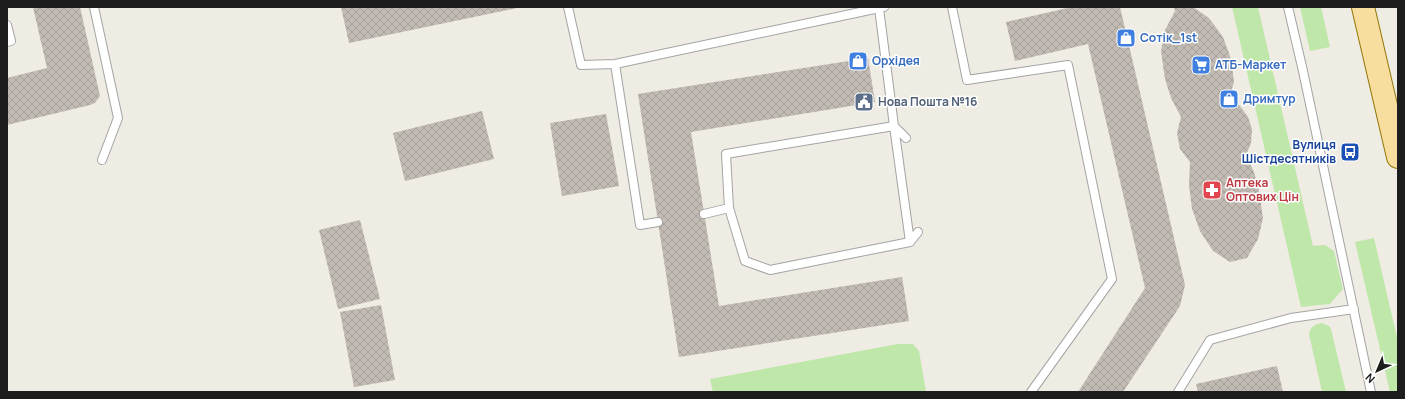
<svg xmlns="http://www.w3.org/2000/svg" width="1405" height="399" font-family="Manrope,sans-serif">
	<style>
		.grass { fill: #bfe7aa }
		.building { fill: url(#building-cross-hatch) }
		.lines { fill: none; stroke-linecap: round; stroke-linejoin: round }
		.service-casing { stroke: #a4a4a4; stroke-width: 10 }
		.primary-casing { stroke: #907605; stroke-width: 24 }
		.service { stroke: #fff; stroke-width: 8 }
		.primary { stroke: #f8de9e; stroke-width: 22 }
		.labels { text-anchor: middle; stroke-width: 3; stroke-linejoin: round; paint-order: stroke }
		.shop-label { font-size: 12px; font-weight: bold; fill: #366cbe; stroke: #fff; text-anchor: start }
		.service-label { font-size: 12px; font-weight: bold; fill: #4e5e75; stroke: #fff; text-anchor: start }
		.transit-label { font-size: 12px; font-weight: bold; fill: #164399; stroke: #fff; text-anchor: end }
		.health-label { font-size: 12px; font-weight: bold; fill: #be3a42; stroke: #fff; text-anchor: start }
	</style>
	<defs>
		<pattern id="building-cross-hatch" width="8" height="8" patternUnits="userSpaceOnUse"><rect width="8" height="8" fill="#c2bbb3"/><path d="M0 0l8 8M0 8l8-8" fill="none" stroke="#a6a09a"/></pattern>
	</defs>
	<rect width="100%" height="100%" fill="#eeece3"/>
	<path class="grass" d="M1232 7H1258L1313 246 1325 245 1334 251 1343 289 1330 304 1301 307Z
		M1300 7H1321L1330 47 1310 51Z
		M1374 238 1398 342V392H1390L1355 242Z
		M1322 323 1329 326 1331 329 1346 392H1322L1309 334C1310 327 1315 324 1322 323Z
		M898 344H913L919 351 926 392H713L710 379Z"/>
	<path class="building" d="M33 7H80L100 96 95 103 90 105 7 125V78L47 68Z
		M341 7H517V8L349 43Z
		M1072 7H1120L1185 285 1180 306 1123 392H1078L1145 288 1088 44 1015 61 1006 22Z
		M1174 7H1193L1209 18 1223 37 1231 59 1234 82 1229 99 1240 106 1248 117 1252 129 1251 143 1246 155 1254 172 1259 191 1263 218 1258 239 1247 258 1230 262 1213 251 1200 231 1192 209 1189 185 1190 162 1180 149 1177 133 1181 117 1171 98 1165 79 1161 51 1165 30 1175 11Z
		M868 58 875 102 691 132 719 306 902 277 909 321 679 357 638 94Z
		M482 111 494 159 405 181 393 133Z
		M606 114 619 186 562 196 550 123Z
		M360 220 380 299 338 309 319 230Z
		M381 305 395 380 354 387 340 312Z
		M1277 366 1283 392H1198L1196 384Z"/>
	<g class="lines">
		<g class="service-casing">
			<path id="service" d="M94 7 118 118 102 160
				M568 7 581 65 615 64 884 7
				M952 7 967 80 1068 65 1112 279 1031 392
				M1288 7 1303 71 1371 392
				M7 25 11 41 7 42
				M615 64 640 225 658 222
				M894 126 906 138
				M729 208 745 261 770 270 910 242 894 126
				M704 214 729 208 726 154 894 126 879 8
				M910 242 918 232
				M1178 392 1210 340 1291 318 1354 309"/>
		</g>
		<g class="primary-casing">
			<path id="primary" d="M1363 7 1398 157"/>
		</g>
		<use href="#service" class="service"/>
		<use href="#primary" class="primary"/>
	</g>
	<defs>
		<g id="shop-square" transform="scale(1)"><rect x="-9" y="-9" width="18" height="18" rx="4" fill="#3f7fe0" stroke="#fff"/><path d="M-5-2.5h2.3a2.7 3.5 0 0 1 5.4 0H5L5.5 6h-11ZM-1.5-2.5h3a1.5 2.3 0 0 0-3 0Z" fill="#fff"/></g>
		<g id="supermarket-square" transform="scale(1)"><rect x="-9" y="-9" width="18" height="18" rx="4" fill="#3f7fe0" stroke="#fff"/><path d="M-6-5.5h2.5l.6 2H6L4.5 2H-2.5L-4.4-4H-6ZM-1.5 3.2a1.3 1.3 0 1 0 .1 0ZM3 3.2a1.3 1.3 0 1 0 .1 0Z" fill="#fff"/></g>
		<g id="civic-square" transform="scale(1)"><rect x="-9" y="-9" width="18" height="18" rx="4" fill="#5c6f8a" stroke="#fff"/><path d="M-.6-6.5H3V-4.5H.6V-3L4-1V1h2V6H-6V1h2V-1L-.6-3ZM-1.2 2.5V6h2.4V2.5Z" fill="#fff"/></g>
		<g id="bus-square" transform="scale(1)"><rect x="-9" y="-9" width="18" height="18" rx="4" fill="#1a4fb4" stroke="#fff"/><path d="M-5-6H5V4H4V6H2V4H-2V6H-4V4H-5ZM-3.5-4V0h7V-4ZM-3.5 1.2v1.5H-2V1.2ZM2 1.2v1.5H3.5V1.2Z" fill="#fff"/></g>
		<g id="pharmacy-square" transform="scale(1)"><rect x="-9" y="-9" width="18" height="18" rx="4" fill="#e0444e" stroke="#fff"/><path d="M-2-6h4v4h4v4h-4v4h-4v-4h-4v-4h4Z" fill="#fff"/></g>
	</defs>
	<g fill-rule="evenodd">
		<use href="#shop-square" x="1126" y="38"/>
		<use href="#shop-square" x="858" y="61"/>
		<use href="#supermarket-square" x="1201" y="65"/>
		<use href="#shop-square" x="1229" y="99"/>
		<use href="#civic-square" x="864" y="102"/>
		<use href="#bus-square" x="1350" y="152"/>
		<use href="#pharmacy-square" x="1212" y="190"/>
	</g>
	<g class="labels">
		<g class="shop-label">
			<text x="1140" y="42">Сотік_1st</text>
			<text x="872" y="65">Орхідея</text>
			<text x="1215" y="69">АТБ-Маркет</text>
			<text x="1243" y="103">Дримтур</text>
		</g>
		<g class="service-label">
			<text x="878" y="106">Нова Пошта №16</text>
		</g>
		<g class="transit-label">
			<text x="1336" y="149">Вулиця<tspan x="1336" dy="14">Шістдесятників</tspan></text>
		</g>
		<g class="health-label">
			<text x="1226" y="187">Аптека<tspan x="1226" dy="14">Оптових Цін</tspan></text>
		</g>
	</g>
	<rect width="1405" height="399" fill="none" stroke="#1d1d1d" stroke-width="16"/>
	<g transform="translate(1377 371) rotate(224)" stroke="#ffffff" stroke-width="3" paint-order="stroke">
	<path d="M0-3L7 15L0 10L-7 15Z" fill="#1d1d1d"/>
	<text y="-6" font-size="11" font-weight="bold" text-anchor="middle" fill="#1d1d1d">N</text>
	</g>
</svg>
